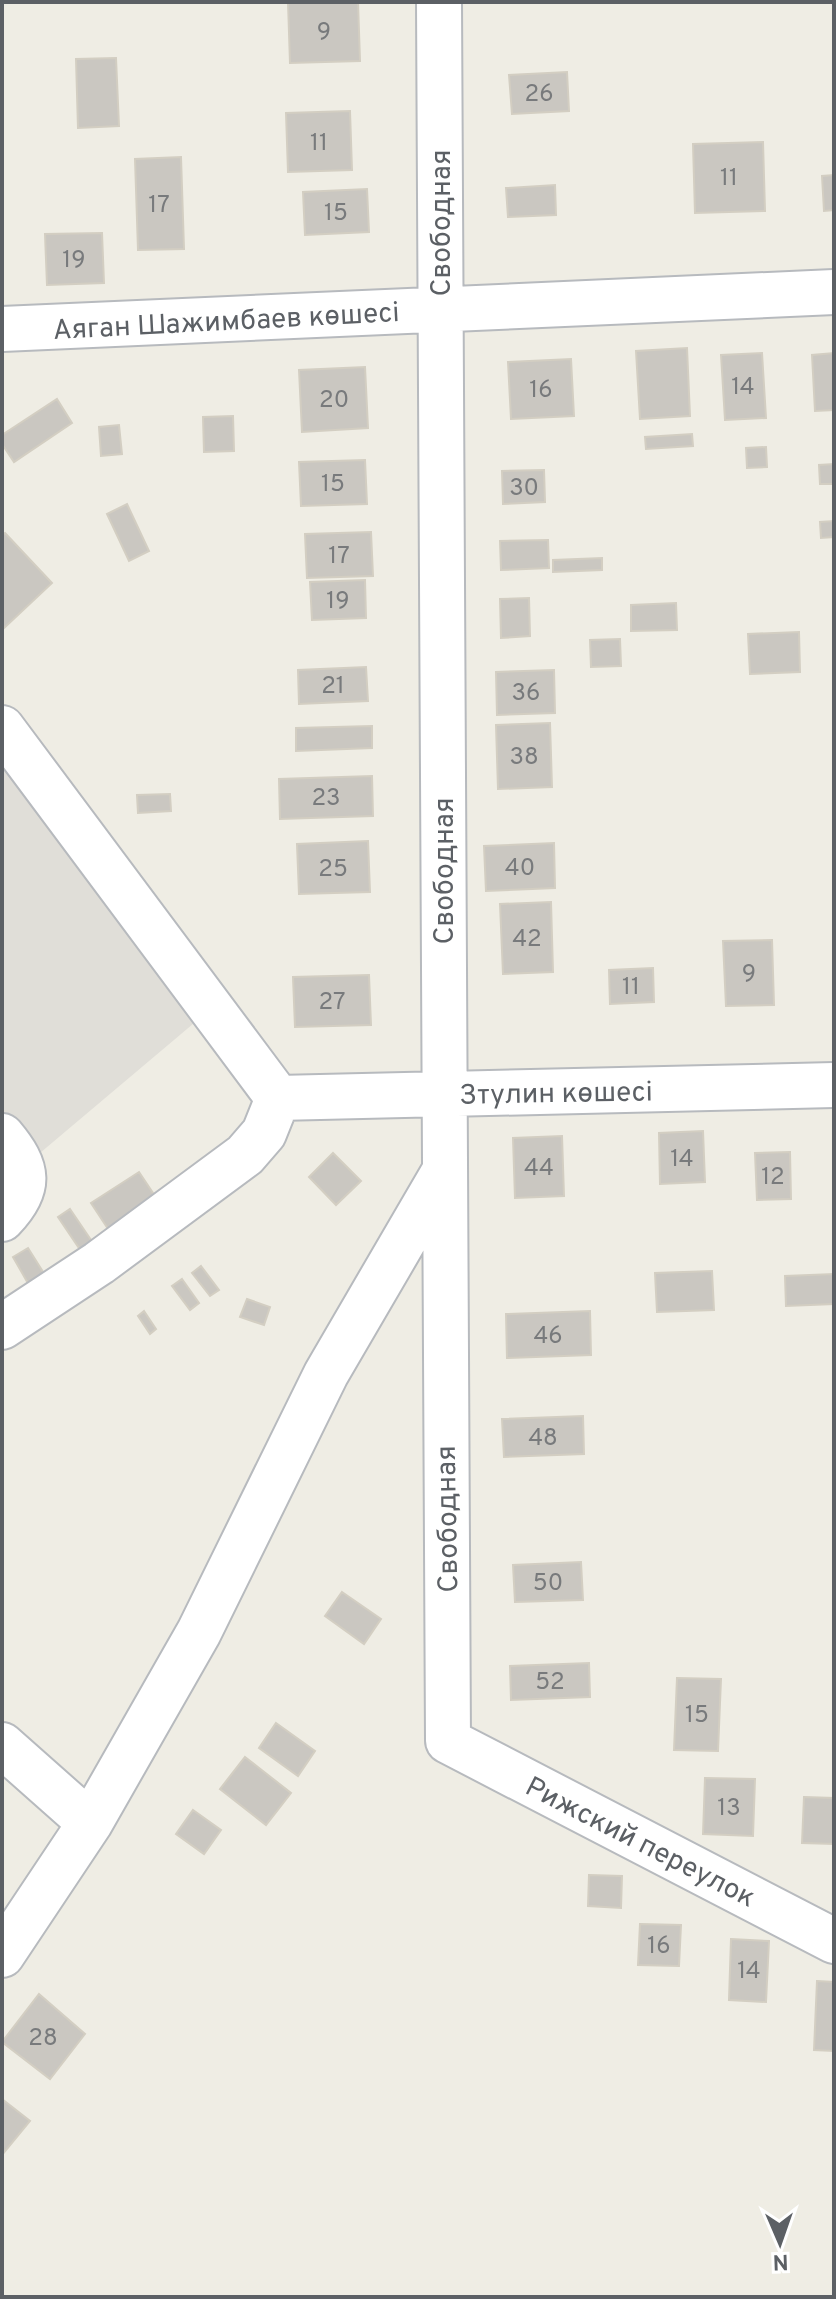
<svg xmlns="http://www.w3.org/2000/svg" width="836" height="2299" font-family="Overpass,sans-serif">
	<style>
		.industrial { fill: #e0ded8 }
		.building { fill: #cac7c1; stroke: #d3cec2; stroke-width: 2 }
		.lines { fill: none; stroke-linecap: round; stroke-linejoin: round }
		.minor-casing { stroke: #b7babe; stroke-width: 48 }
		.minor { stroke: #fff; stroke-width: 44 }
		.labels { text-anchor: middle; stroke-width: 6; stroke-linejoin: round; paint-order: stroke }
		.number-label { font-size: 24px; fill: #787a7c }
		.street-label { font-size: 28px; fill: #5c6065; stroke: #fff }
	</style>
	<rect width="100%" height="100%" fill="#efede4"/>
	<path class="industrial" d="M2 755 200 1018 2 1185Z"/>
	<path class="building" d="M288 2H358L360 61 290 63Z
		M116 58 119 126 78 128 76 59Z
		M567 72 569 111 512 114 509 75Z
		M350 111 352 170 288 172 286 113Z
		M763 142 765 211 695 213 693 144Z
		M181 157 184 249 138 250 135 159Z
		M834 175V210L824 211 822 176Z
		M555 185 556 215 508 217 506 188Z
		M367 189 369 232 305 235 303 192Z
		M102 233 104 283 47 285 45 234Z
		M687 348 690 416 640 419 636 351Z
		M762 353 766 418 725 420 721 355Z
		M834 353V410L815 411 812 355Z
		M571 359 574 416 511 419 508 362Z
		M365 367 368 428 302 432 299 370Z
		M57 399 72 423 14 462 2 444V435Z
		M233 416 234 451 204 452 203 417Z
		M119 425 122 454 101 456 99 427Z
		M692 434 693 446 646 449 645 437Z
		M766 447 767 467 747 468 746 448Z
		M365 460 367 504 301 506 299 462Z
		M834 464V484H820L819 465Z
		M544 470 545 502 503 504 502 471Z
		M127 504 149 551 129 561 107 514Z
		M834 521V537L821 538 820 522Z
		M371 532 373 576 307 578 305 534Z
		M5 533 52 583 2 630V535Z
		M548 540 549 568 501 570 500 541Z
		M602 558V570L553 572V560Z
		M365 580 366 618 312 620 310 582Z
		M529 598 530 636 501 638 500 599Z
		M676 603 677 630 631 631V605Z
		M799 632 800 672 750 674 748 634Z
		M620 639 621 666 591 667 590 640Z
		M366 667 368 701 299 704 298 670Z
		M554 670 555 713 497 715 496 672Z
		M550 723 552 787 498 789 496 725Z
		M372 726V748L296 751V728Z
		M372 776 373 816 280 819 279 779Z
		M170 794 171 811 138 813 137 795Z
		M368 841 370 892 299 894 297 844Z
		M554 843 555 888 486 891 484 846Z
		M551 902 553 972 503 974 500 904Z
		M772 940 774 1005 726 1006 723 941Z
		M653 968 654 1002 610 1004 609 970Z
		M369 975 371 1025 295 1027 293 977Z
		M703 1131 705 1182 660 1184 659 1133Z
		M562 1136 564 1196 515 1198 513 1138Z
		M790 1152 791 1199 757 1200 755 1153Z
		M333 1153 361 1181 336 1205 309 1177Z
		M139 1172 159 1202 110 1232 91 1203Z
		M70 1209 93 1243 81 1251 58 1217Z
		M28 1248 45 1275 29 1285 13 1257Z
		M201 1266 219 1290 210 1296 192 1273Z
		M712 1271 714 1310 657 1312 655 1273Z
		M834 1274V1304L786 1306 785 1276Z
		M182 1279 199 1303 190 1310 172 1286Z
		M247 1299 270 1307 264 1325 240 1317Z
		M144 1311 156 1329 150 1334 138 1316Z
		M590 1311 591 1355 507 1358 506 1314Z
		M583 1416 584 1454 504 1457 502 1419Z
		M581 1562 583 1600 515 1602 513 1565Z
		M342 1592 381 1619 364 1644 325 1616Z
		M589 1663 590 1697 511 1700 510 1666Z
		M677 1678 721 1679 718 1751 674 1750Z
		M276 1723 315 1751 298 1776 259 1748Z
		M245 1757 291 1793 266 1825 220 1789Z
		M705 1778 755 1779 753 1836 703 1834Z
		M804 1797 834 1798V1844L802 1843Z
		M193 1810 221 1830 204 1854 176 1834Z
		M589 1875 622 1876 621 1908 588 1906Z
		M640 1924 681 1925 679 1966 638 1965Z
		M731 1939 769 1941 766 2002 729 2000Z
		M817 1981 834 1982V2051L814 2050Z
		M39 1994 85 2034 50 2079 2 2042Z
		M2 2099 30 2121 2 2155Z"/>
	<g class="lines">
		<g class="minor-casing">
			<path id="minor" d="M439 2 448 1741 834 1941
				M2 329 834 292
				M2 728 278 1098
				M278 1098 834 1085
				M2 1136C29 1168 32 1188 2 1219
				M2 1327 99 1263 245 1155 264 1133 278 1098
				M2 1745 90 1823
				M2 1955 90 1823 199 1632 326 1374 442 1175"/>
		</g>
		<use href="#minor" class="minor"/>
	</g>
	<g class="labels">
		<g class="number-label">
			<text x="324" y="39">9</text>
			<text x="539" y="101">26</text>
			<text x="319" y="150">11</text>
			<text x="729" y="185">11</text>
			<text x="159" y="212">17</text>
			<text x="336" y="220">15</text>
			<text x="74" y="267">19</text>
			<text x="743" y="394">14</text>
			<text x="541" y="397">16</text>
			<text x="334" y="407">20</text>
			<text x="333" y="491">15</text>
			<text x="524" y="495">30</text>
			<text x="339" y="563">17</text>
			<text x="338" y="608">19</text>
			<text x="333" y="693">21</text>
			<text x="526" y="700">36</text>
			<text x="524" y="764">38</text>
			<text x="326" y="805">23</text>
			<text x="520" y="875">40</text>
			<text x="333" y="876">25</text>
			<text x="527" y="946">42</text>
			<text x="749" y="981">9</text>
			<text x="631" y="994">11</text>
			<text x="332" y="1009">27</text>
			<text x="682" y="1166">14</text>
			<text x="539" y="1175">44</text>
			<text x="773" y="1184">12</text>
			<text x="548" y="1343">46</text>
			<text x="543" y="1445">48</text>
			<text x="548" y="1590">50</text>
			<text x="550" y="1689">52</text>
			<text x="697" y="1722">15</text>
			<text x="729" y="1815">13</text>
			<text x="659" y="1953">16</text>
			<text x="749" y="1978">14</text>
			<text x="43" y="2045">28</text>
		</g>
		<g class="street-label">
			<text transform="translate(440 223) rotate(-90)" y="10">Свободная</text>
			<text transform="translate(226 320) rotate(-3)" y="10">Аяган Шажимбаев көшесі</text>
			<text transform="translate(443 871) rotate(-90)" y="10">Свободная</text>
			<text transform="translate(556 1092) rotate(-1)" y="10">Зтулин көшесі</text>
			<text transform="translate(446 1519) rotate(-91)" y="10">Свободная</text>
			<text transform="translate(641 1841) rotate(27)" y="10">Рижский переулок</text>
		</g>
	</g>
	<rect width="836" height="2299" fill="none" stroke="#5c6065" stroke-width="8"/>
	<g transform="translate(780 2243) rotate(178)" stroke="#ffffff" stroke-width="6" paint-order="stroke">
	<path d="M0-6L14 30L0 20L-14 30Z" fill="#5c6065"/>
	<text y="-12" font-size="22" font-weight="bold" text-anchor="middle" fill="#5c6065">N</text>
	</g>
</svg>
